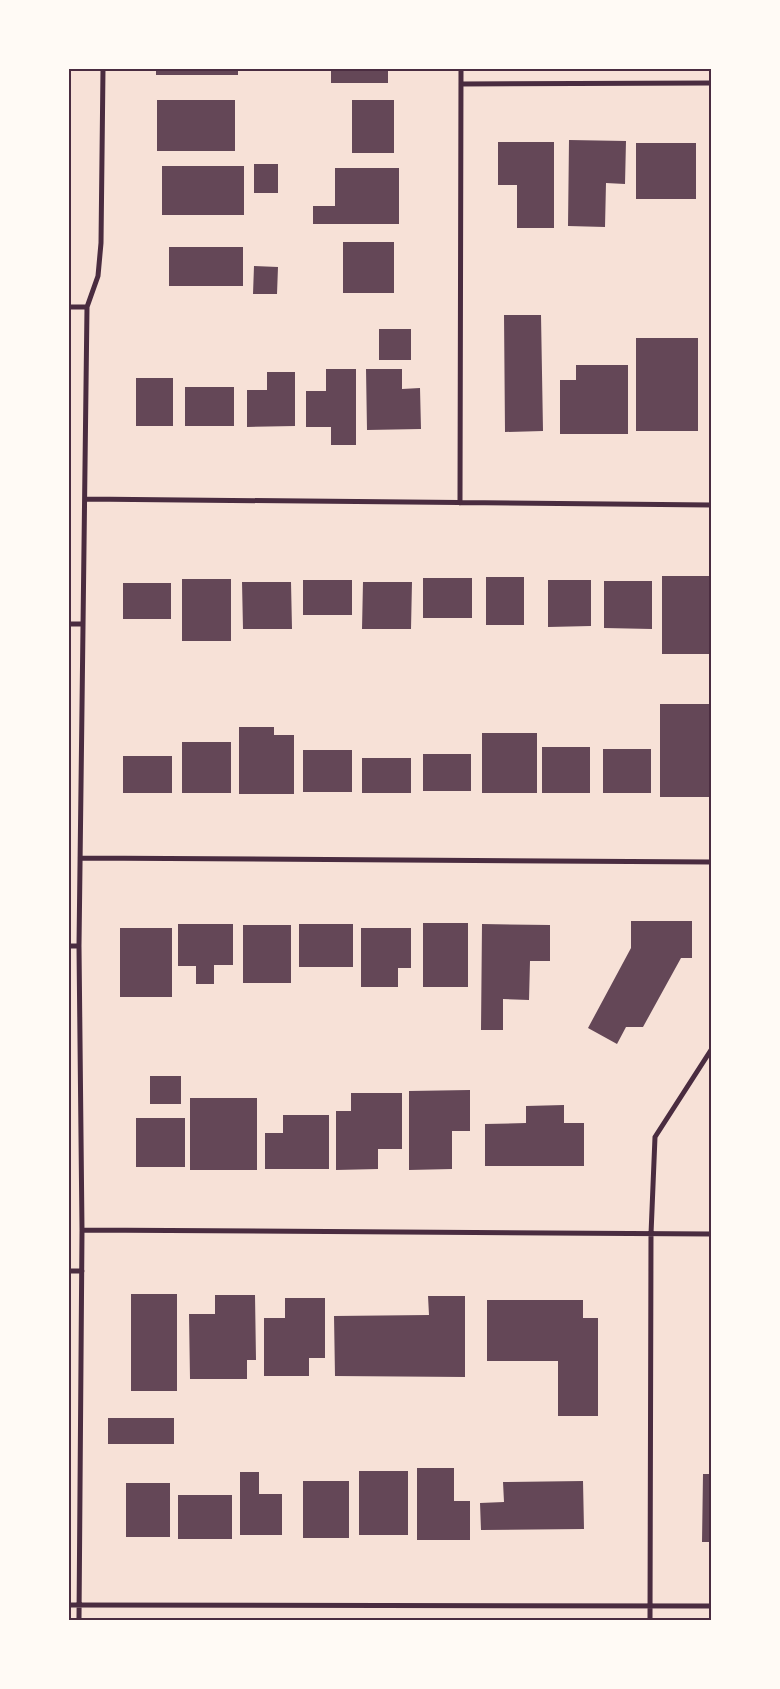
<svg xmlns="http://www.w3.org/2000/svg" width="780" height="1689" font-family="'Fira Sans',sans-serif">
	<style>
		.building { fill: #644757 }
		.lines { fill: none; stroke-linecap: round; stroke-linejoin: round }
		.minor { stroke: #4a2c40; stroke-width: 5 }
		.neatline { fill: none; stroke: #4a2c40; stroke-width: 2 }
	</style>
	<rect width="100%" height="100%" fill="#f7e1d7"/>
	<path class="building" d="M156 69H238V75H156Z
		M331 69H388V83H331Z
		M157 100H235V151H157Z
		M352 100H394V153H352Z
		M569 140 626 141 625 184 606 183 605 227 568 226Z
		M498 142H554V228H517V185H498Z
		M636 143H696V199H636Z
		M254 164H278V193H254Z
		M162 166H244V215H162Z
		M335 168H399V224H313V206H335Z
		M343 242H394V293H343Z
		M169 247H243V286H169Z
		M254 266 278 267 277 294H253Z
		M504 315H541L543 431 505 432Z
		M379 329H411V360H379Z
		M636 338H698V431H636Z
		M576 365H628V434H560V380H576Z
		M326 369H356V445H331V427H306V391H326Z
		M366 369H402V389L420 388 421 429 367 430Z
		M710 369H711V434H709Z
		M267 372H295V426L247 427V390H267Z
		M136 378H173V426H136Z
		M185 387H234V426H185Z
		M662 576H711V654H662Z
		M486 577H524V625H486Z
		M423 578H472V618H423Z
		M182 579H231V641H182Z
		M303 580H352V615H303Z
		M548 580H591V626L548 627Z
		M604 581H652V629L604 628Z
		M242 582H291L292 629H243Z
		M363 582H412L411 629H362Z
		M123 583H171V619H123Z
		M660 704H711V797H660Z
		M239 727H274V735H294V794H239Z
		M482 733H537V793H482Z
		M182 742H231V793H182Z
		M542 747H590V793H542Z
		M603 749H651V793H603Z
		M303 750H352V792H303Z
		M423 754H471V791H423Z
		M123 756H172V793H123Z
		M362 758H411V793H362Z
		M631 921H692V958H681L643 1027H626L617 1044 588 1028 631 948Z
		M423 923H468V987H423Z
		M178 924H233V965H214V984H196V966H178Z
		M299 924H353V967H299Z
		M482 924 550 925V961H530L529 1000 503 999V1030H481Z
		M243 925H291V983H243Z
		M120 928H172V997H120Z
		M361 928H411V968H398V987H361Z
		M150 1076H181V1104H150Z
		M470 1090V1131H452V1169L409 1170V1091Z
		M351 1093H402V1149H378V1169L336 1170V1111H351Z
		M190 1098H257V1170H190Z
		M564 1105V1123H584V1166H485V1124L526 1123V1106Z
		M283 1115H329V1169H265V1133H283Z
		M136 1118H185V1167H136Z
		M131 1294H177V1391H131Z
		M215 1295H255L256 1360H247V1379H190L189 1314H215Z
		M428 1296H465V1377L335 1376 334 1316 429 1315Z
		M285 1298H325V1358H309V1376H264V1318H285Z
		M487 1300H583V1318H598V1416H558V1361H487Z
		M108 1418H174V1444H108Z
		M417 1468H454V1501H470V1540H417Z
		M359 1471H408V1535H359Z
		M240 1472H259V1494H282V1535H240Z
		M703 1474H711V1542H702Z
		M303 1481H349V1538H303Z
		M583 1481 584 1529 481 1530 480 1503 504 1502 503 1482Z
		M126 1483H170V1537H126Z
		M178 1495H232V1539H178Z"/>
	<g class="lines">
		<path class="minor" d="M461 84 711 83
			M69 307H87
			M85 499 711 505
			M460 503 461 69
			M69 624H82
			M80 858 711 862
			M69 946H79
			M82 1230 711 1234
			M69 1271H82
			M69 1605 711 1606
			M79 1620 82 1230 79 946 87 307 98 276 101 243 103 69
			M650 1620 651 1234 655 1137 711 1050"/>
	</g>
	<rect width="780" height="1689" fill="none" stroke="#fffaf5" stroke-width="140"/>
	<rect x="70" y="70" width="640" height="1549" class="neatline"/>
</svg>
